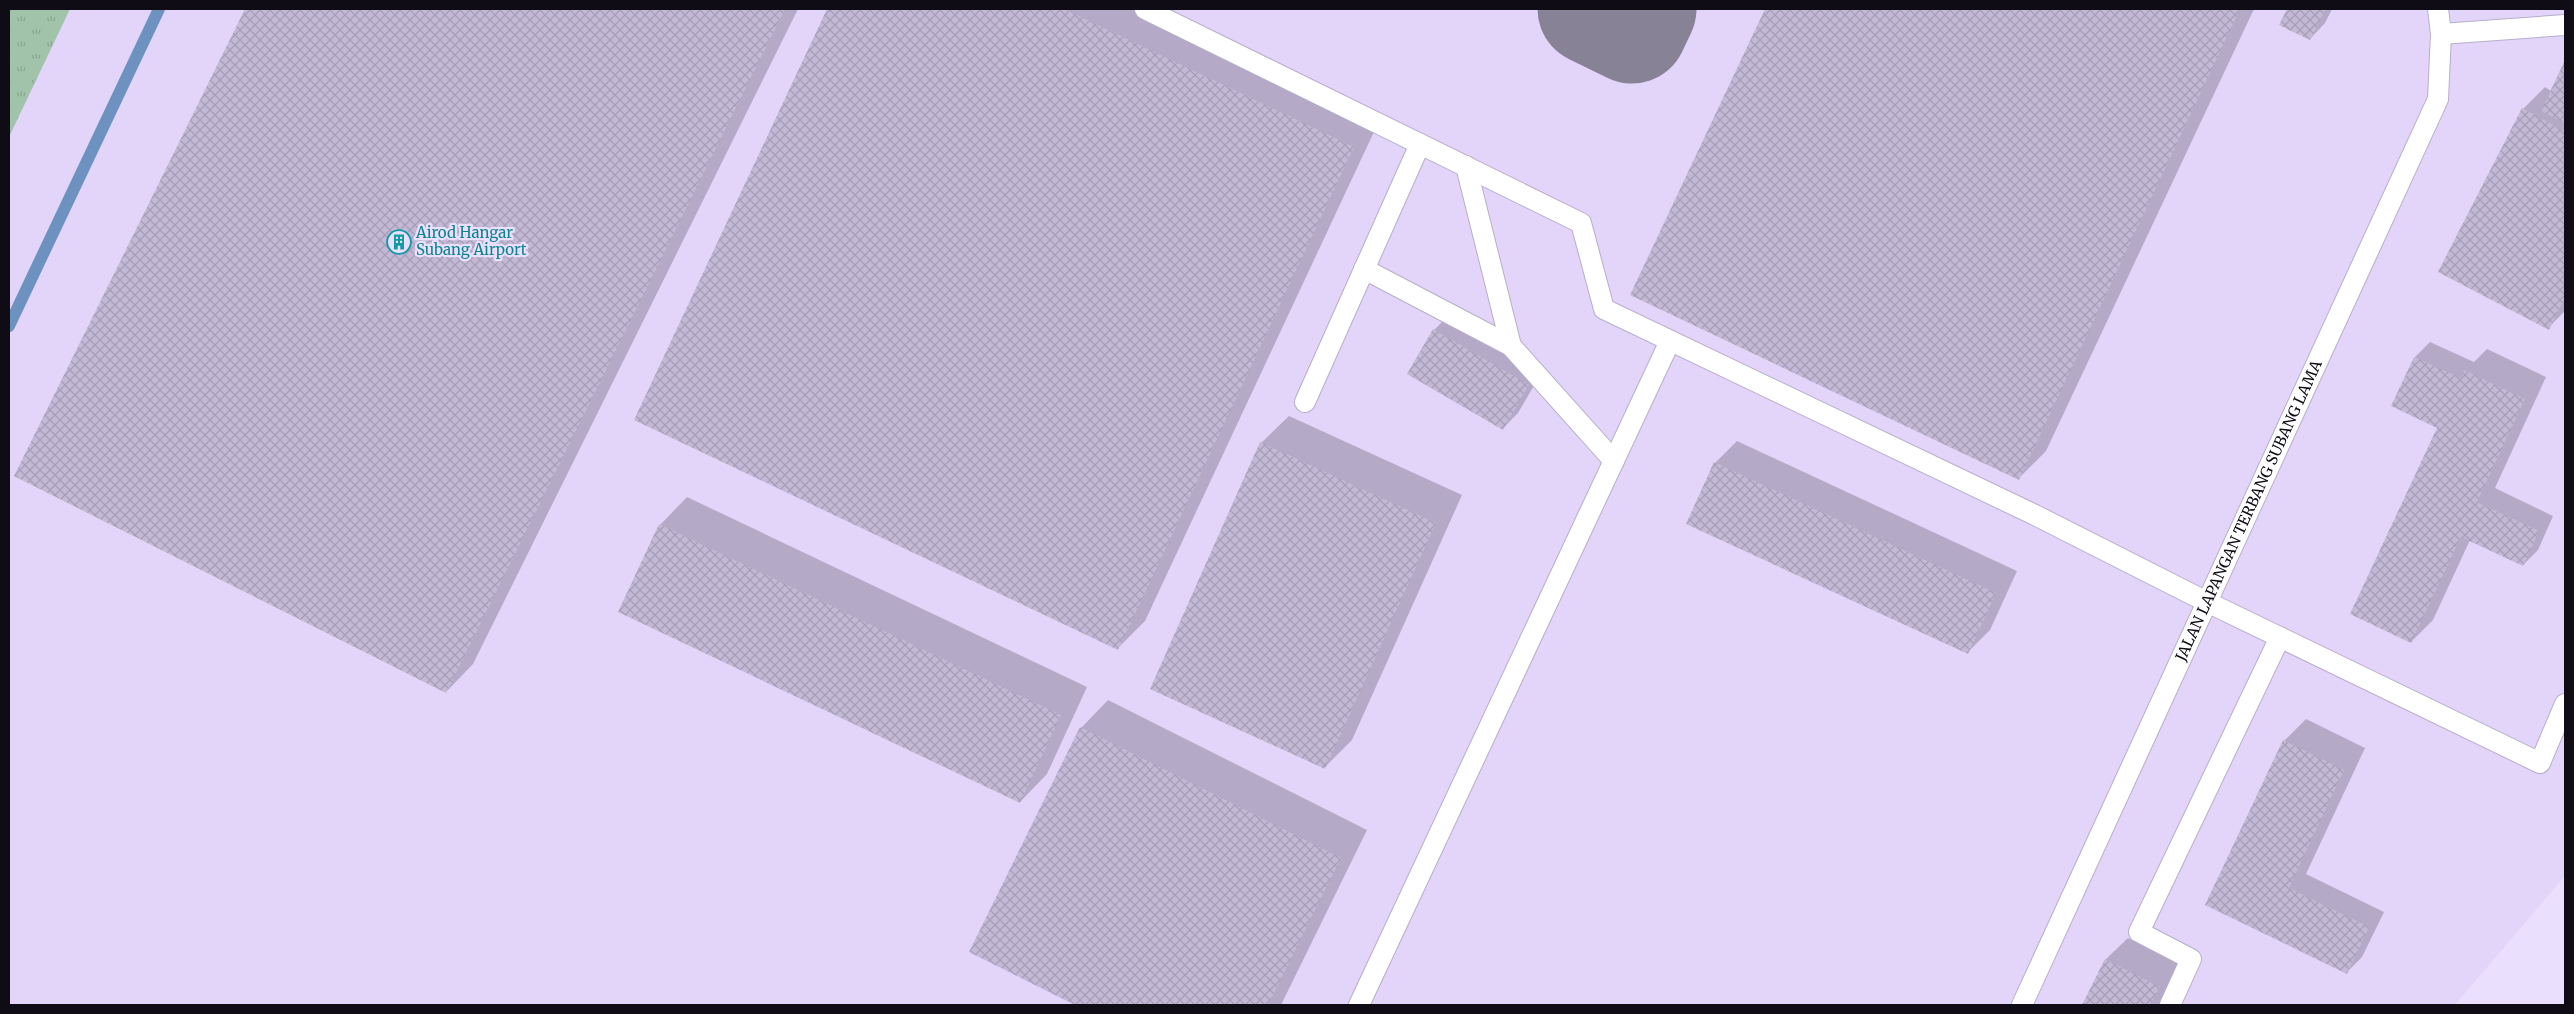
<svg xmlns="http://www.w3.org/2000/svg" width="2574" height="1014" font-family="Merriweather,serif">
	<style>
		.built { fill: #e2d5f9 }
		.grass { fill: url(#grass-tufts) }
		.shadow { fill: #0003 }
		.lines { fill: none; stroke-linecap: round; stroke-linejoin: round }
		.stream { stroke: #6d92c0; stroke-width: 12 }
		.taxiway { stroke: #888296; stroke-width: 111 }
		.building { fill: url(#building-cross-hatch) }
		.service-casing { stroke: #b8aeca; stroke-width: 22 }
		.service { stroke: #fff; stroke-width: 20 }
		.labels { text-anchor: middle; stroke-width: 4.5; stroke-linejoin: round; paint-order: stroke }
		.culture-label { font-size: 15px; fill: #0d838f; stroke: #eae0fd; text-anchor: start }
		.street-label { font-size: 15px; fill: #0f0c15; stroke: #eae0fd }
	</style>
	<defs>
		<pattern id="grass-tufts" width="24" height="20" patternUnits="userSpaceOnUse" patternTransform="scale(1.25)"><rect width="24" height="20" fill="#a1c3a9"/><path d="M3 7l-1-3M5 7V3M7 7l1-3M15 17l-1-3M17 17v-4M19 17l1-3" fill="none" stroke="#89a691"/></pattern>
		<pattern id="building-cross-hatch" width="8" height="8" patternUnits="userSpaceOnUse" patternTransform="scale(1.25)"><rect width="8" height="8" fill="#c3b9d6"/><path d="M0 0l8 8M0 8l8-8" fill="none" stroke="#a69eb7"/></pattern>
	</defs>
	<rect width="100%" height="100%" fill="#eae0fd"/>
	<path class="built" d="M9 9H2565V876L2455 1005H9Z"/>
	<path class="grass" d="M9 9H70L9 137Z"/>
	<path class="shadow" d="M246 9H798L473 664 446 692 15 476Z
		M828 9H1148L1380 119 1145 621 1117 649 636 419Z
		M1766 9H2254L2046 451 2019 478 1632 294Z
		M2288 9H2332L2325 23 2310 39 2281 24Z
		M2565 62V311L2548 328 2523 109 2545 87 2551 91Z
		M1449 315 1543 370 1518 413 1503 428 1434 330Z
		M2430 342 2474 362 2487 349 2546 377 2495 488 2553 516 2538 550 2523 565 2470 540 2433 620 2411 642 2439 428 2415 357Z
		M1289 416 1462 495 1352 740 1325 767 1261 443Z
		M1737 441 2017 571 1990 630 1968 652 1715 463Z
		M687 497 1087 687 1047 774 1020 802 660 525Z
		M1108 700 1367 830 1281 1005H1078L971 952 1081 728Z
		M2306 719 2365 748 2306 874 2384 912 2362 957 2347 972 2206 904 2284 741Z
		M2128 938 2181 965 2160 1005H2083L2106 959Z"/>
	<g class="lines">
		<path class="stream" d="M9 326 159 9"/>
		<path class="taxiway" d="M1593 9 1632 28 1641 9"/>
	</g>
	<path class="building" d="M245 9H785L446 693 14 476Z
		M827 9H1064L1354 147 1118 650 634 420Z
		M1765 9H2240L2019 480 1630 295Z
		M2287 9H2326L2310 40 2279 25Z
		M2565 60V123L2541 111Z
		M2522 108 2565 131V298L2549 330 2438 272Z
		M1433 329 1529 385 1503 430 1407 374Z
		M2414 357 2461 378 2464 370 2525 399 2477 502 2539 531 2523 566 2461 537 2411 643 2350 614 2437 428 2391 406Z
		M1260 442 1436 523 1325 769 1150 689Z
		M1714 462 1996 593 1968 654 1686 524Z
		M659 524 1061 715 1020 803 618 612Z
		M1080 727 1341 858 1268 1005H1075L969 952Z
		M2283 740 2344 770 2289 888 2369 927 2347 974 2205 905Z
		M2105 959 2160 987 2150 1005H2082Z"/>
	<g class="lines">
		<g class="service-casing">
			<g id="service">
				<path d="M1145 9 1581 223 1604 309 2035 515 2207 602 2540 763 2565 704"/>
				<path d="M2441 34 2565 25"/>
				<path d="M1466 166 1511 346 1614 461"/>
				<path d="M1364 269 1511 346"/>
				<path d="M1305 402 1420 144"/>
				<path d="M1359 1005 1670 341"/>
				<path id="s1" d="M2022 1005 2438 99 2441 34 2438 9"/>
				<path d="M2170 1005 2191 959 2139 932 2280 637"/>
			</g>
		</g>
		<use href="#service" class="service"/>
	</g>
	<defs>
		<g id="building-ring" transform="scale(1.25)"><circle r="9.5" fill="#eae0fd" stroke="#0f9aa8" stroke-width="1.5"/><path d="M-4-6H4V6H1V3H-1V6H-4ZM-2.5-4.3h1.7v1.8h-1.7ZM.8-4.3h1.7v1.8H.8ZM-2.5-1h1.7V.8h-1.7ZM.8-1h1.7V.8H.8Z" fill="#0f9aa8"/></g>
	</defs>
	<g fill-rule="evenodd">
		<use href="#building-ring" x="399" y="242"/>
	</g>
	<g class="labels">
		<g class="culture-label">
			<text x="416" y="238">Airod Hangar<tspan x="416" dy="17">Subang Airport</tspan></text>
		</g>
		<g class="street-label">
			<text dy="5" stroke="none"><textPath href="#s1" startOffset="544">JALAN LAPANGAN TERBANG SUBANG LAMA</textPath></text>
		</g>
	</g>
	<rect width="2574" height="1014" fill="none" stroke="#0f0c15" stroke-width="20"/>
</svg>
